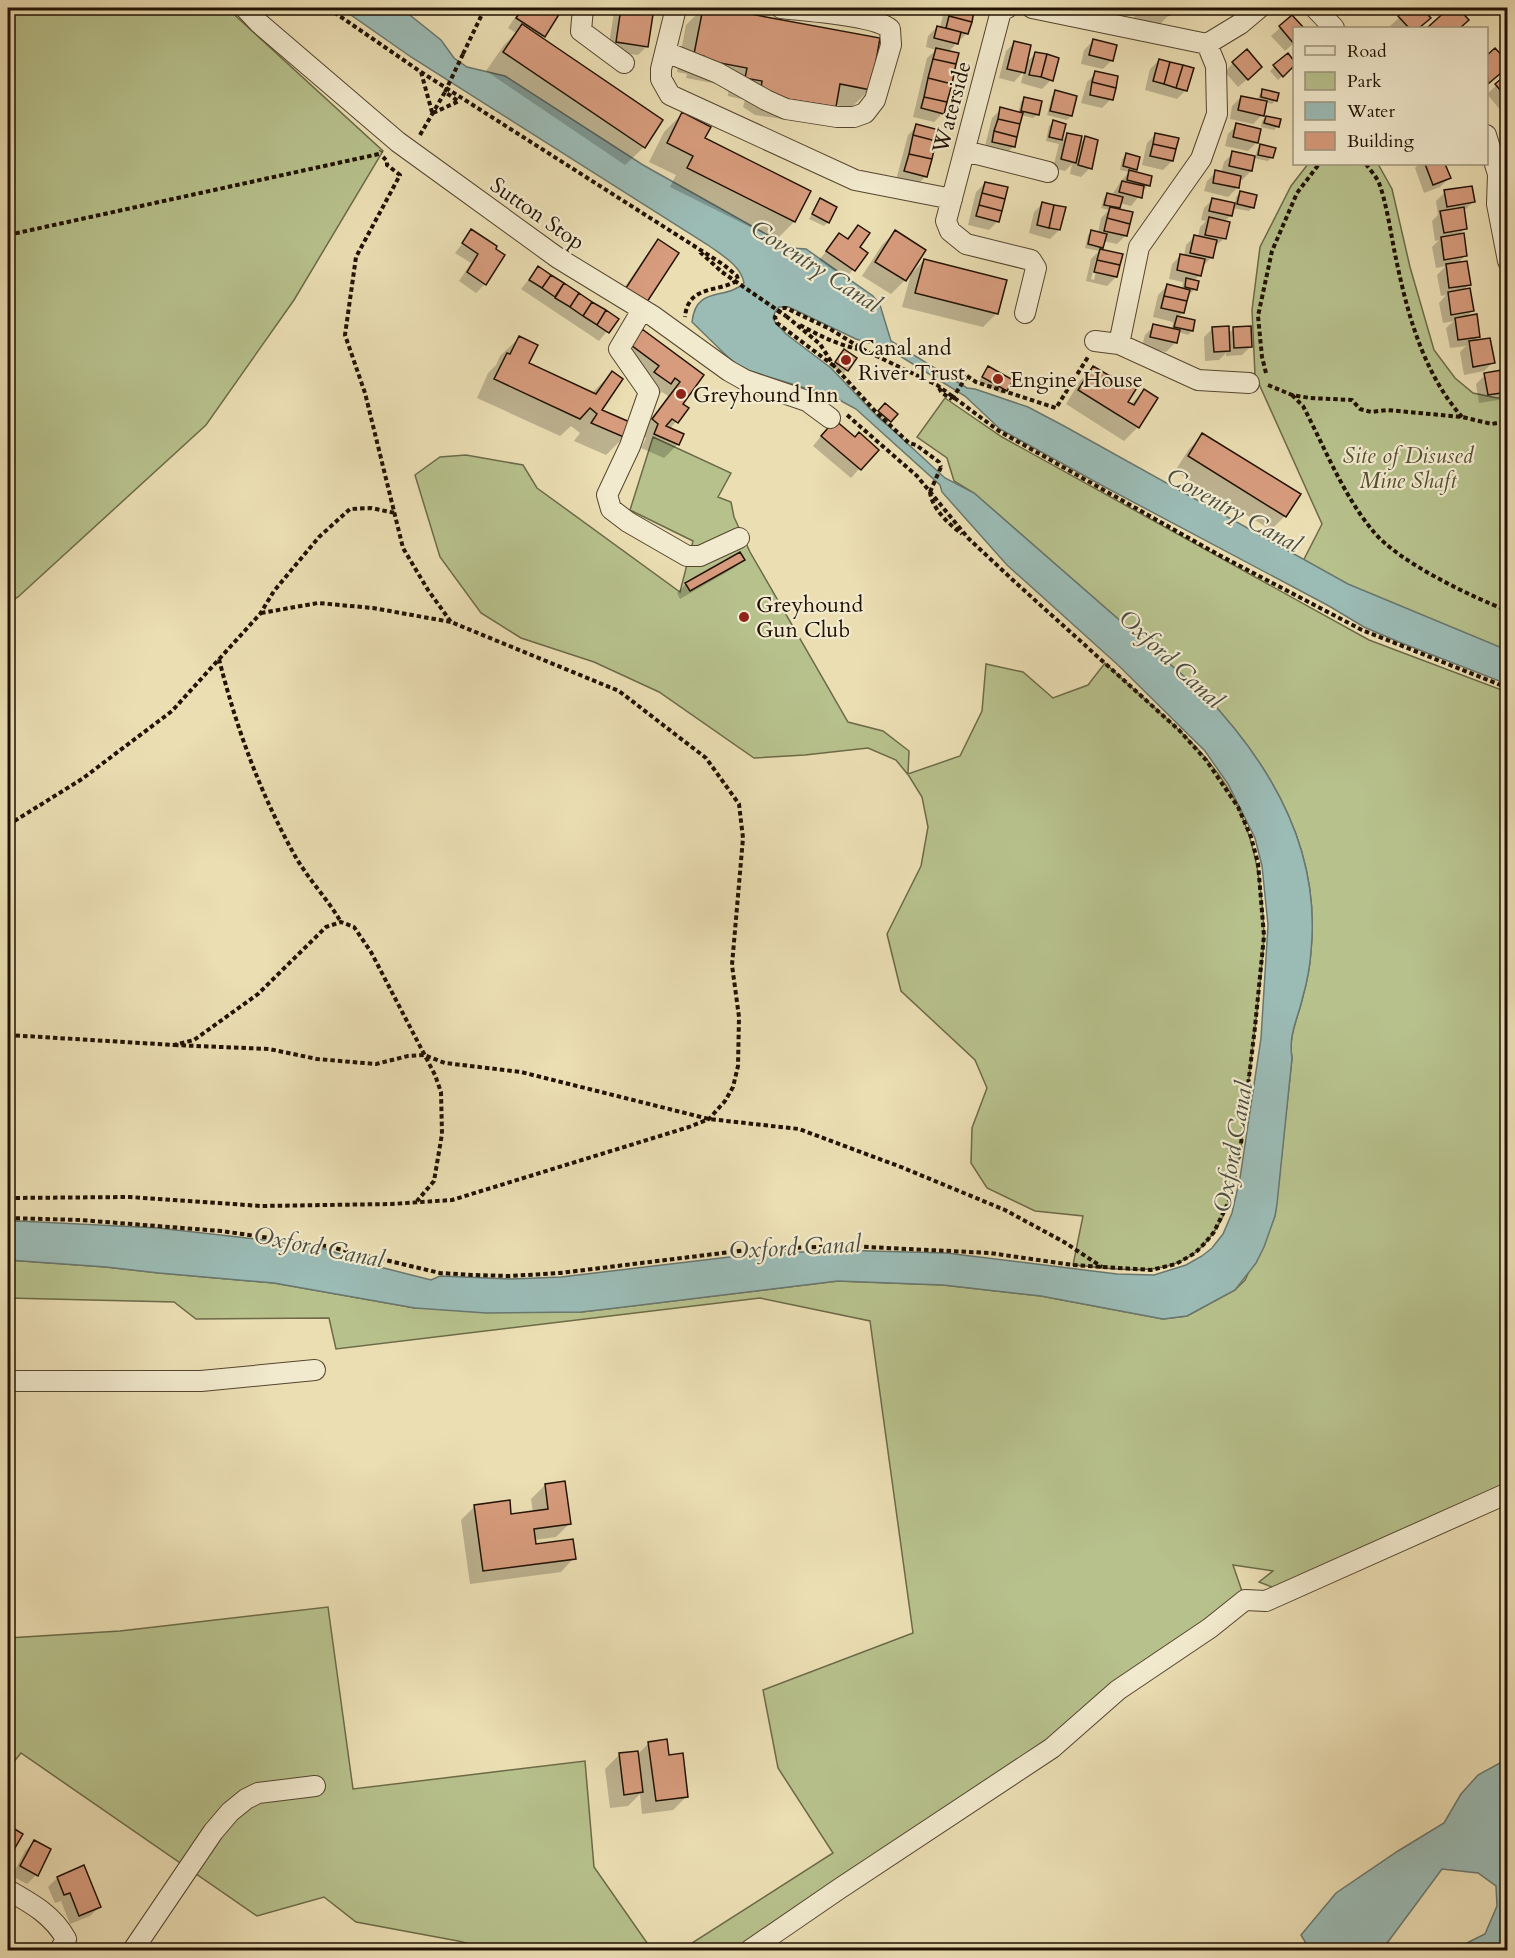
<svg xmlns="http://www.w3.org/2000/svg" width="1515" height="1958" font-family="Cardo,serif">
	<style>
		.green { fill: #b7c18c; stroke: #6c6a48; stroke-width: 1.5 }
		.water { fill: #9bbbb5; stroke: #6a776e; stroke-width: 1.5 }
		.shadow { fill: #0003; fill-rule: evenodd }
		.building { fill: #d79c7d; stroke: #211203; stroke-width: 1.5 }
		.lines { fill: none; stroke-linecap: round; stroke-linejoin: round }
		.minor-casing { stroke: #54452f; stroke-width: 22 }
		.path { stroke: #211203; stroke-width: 4; stroke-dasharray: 4.5 3; stroke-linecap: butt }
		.minor { stroke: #f2eace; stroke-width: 20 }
		.path-bridge { stroke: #211203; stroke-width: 4; stroke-dasharray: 4.5 3; stroke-linecap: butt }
		.poi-dot { fill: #8f2418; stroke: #f2eace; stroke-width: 2 }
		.labels { text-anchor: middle; stroke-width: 4.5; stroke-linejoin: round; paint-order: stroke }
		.street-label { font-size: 22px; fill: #211203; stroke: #f2eace }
		.poi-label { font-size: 22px; fill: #211203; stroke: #f2eace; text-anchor: start }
		.park-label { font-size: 22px; font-style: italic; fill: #564f33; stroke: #f2eace }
		.water-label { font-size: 24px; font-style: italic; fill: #4c4d41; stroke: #f2eace }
	</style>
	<rect width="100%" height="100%" fill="#ebdeb3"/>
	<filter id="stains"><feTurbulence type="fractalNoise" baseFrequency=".00333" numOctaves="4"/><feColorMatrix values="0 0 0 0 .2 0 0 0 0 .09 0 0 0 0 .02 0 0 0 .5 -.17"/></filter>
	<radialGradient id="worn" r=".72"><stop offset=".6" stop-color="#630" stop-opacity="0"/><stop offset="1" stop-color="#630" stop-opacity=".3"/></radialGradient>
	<path class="green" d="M8 8H227L383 151 294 300 206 425 18 597 8 603Z
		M1308 164H1378L1392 189 1410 267 1434 350 1455 378 1473 393 1497 398 1507 397V668L1297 573 1322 524 1255 375 1252 310 1260 247 1291 186Z
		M945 398 1002 437 1369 640 1507 692V1486L1277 1589 1259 1582 1273 1571 1233 1565 1245 1600 750 1950H681L833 1853 778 1768 763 1690 913 1633 870 1321 760 1298 336 1349 329 1318 196 1319 174 1302 8 1298V1260L106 1267 159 1273 274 1283 415 1308 581 1312 838 1281 943 1285 1041 1296 1163 1319 1187 1316 1235 1290 1245 1280 1275 1216 1292 1058C1288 1035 1298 1019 1303 996 1307 982 1310 966 1311 951 1321 851 1271 764 1204 694L974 493 954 481 947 458 917 437Z
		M653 437 731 473 718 497 731 502 734 517 750 552 848 722 883 731 909 751 908 774 960 756 982 711 986 664 1023 672 1053 698 1088 685 1105 663C1152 708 1212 749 1239 809 1257 849 1262 890 1264 933 1264 946 1262 960 1261 974 1258 1002 1255 1031 1251 1060 1246 1105 1243 1154 1230 1199 1224 1218 1212 1239 1196 1252 1162 1279 1114 1268 1073 1265L1083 1216 1035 1211 987 1188 971 1163 972 1128 987 1088 975 1060 901 991 887 934 921 866 928 827 922 797 909 776 896 760 868 748 805 755 754 758 659 692 594 662 521 638 481 613 440 557 415 475 440 457 466 455 523 465 537 488 680 592 693 541 630 510Z
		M328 1607 353 1789 585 1761 594 1867 652 1950H495L458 1941 356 1922 324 1897 257 1916 21 1753 8 1769V1638L120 1631Z"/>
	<path class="water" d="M341 8H401L441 40 454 58 467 67 505 76 643 165 791 248 806 249 873 296 880 305 891 341 967 388 975 389 1028 407 1064 426 1348 584 1507 650V684L1399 642 1364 627 1329 606 1103 486 1000 429 965 396 887 348 856 339 789 307H779L775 312 773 318 775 322 786 334 831 368 872 411 945 478 974 493 1204 694C1271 764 1321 851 1311 951 1310 966 1307 982 1303 996 1298 1019 1288 1034 1292 1058L1277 1204 1275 1216 1264 1247 1256 1263 1235 1290 1187 1316 1163 1319 1041 1296 943 1285 838 1281 608 1309 581 1312 486 1313 415 1308 274 1283 159 1273 106 1267 8 1260V1222L19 1221 158 1228 264 1240 325 1249 380 1267 431 1280 440 1276 511 1279 561 1277 738 1256 834 1250 946 1253 1117 1274 1154 1275 1186 1265 1202 1256 1212 1248 1223 1234 1232 1213 1240 1178 1261 1038 1268 925 1262 866 1255 838 1228 784 1205 751 1118 665 1007 565 942 492 940 485 856 409 834 397 750 371 733 362 692 322C696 285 725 301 744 283 741 265 721 255 708 245L411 57Z
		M1507 1759V1948L1504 1950H1458L1467 1943 1485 1934 1497 1906 1496 1886 1478 1873 1442 1869 1382 1950H1310L1301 1935 1336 1893 1398 1851 1444 1823 1461 1794 1478 1775Z"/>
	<path class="shadow" d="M521 8H561L541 39 644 147 625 165 486 71 504 45 516 33 508 28Z
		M618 8H653L647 46 638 55 608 51 614 12Z
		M703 8 879 40 869 90 851 108 835 105 816 124 755 115 743 107 745 100 728 96 729 86 686 78 687 74 677 72 686 25Z
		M951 8 972 12 967 33 948 52 943 113 934 122 913 117 927 58 936 50 926 47 928 36 937 27 940 28 943 15Z
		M1135 8H1170L1169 15 1160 24 1134 20Z
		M1318 8H1344L1330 20Z
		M1410 8H1419L1429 18 1417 28H1392L1390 26Z
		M1498 8H1508V20L1495 11Z
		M1292 17 1302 28H1294V43L1285 51 1271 36Z
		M1093 41 1112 60 1103 69 1081 64 1084 50Z
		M1015 42 1025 64 1036 53 1051 80 1042 89 1021 83 1024 71 1014 82 999 78 1006 51Z
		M1287 55 1294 65 1278 80 1270 71Z
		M1159 60 1186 90 1177 99 1145 90 1150 69Z
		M1233 63 1251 76 1238 87 1225 72Z
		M1096 73 1111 99 1102 108 1081 103 1087 82Z
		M1508 75V107L1502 112 1487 94Z
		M1263 91 1276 100 1272 104 1265 102 1262 115 1253 124 1230 119 1232 106 1241 97 1258 101 1259 95Z
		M1056 92 1071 116 1067 120 1047 115 1052 96Z
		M1025 98 1038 114 1033 118 1021 115 1013 147 1004 156 984 150 992 118 1001 109 1018 113 1021 102Z
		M682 114 703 139 794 222 776 240 670 187 676 175 649 162 664 132Z
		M1266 117 1278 126 1274 130 1261 127 1262 121Z
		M1054 122 1064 125 1060 142 1068 135 1078 145 1085 138 1090 168 1081 177 1070 174 1072 164 1065 171 1053 168 1059 144 1046 141 1049 126Z
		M1237 125 1257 142 1248 151 1225 146 1228 134Z
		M917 126 926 176 917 185 896 180 908 135Z
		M1156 134 1172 161 1163 170 1142 165 1147 143Z
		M1508 136V156L1504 140Z
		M1261 146 1272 157 1268 161 1253 158 1251 171 1242 180 1239 179 1237 188 1228 197 1204 191 1207 181 1216 172 1221 173 1224 162 1233 153 1255 158 1257 150Z
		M1126 155 1136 169 1132 172 1148 185 1131 206 1120 203 1116 210 1126 235 1117 244 1103 241 1099 250 1121 255 1116 277 1107 286 1086 281 1091 259 1099 251 1085 248 1088 235 1092 231 1098 233 1101 218 1109 210 1101 208 1104 198 1108 194 1112 195 1121 181 1129 172 1120 170 1122 159ZM1096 259H1099L1094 280 1091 279Z
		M1419 164H1443L1449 178 1440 187 1424 193 1415 168Z
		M985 183 998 221 989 230 968 225 976 192Z
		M1445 192 1473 202 1464 211 1465 228 1459 235 1466 255 1457 264 1470 284 1462 291 1472 311 1465 318 1479 336 1473 342 1493 362 1484 371 1464 375 1460 352 1466 346 1450 348 1446 328 1454 321 1443 323 1439 303 1446 295 1441 296 1437 275 1446 266 1436 268 1432 247 1439 240 1435 241 1432 221 1438 215 1436 201Z
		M1240 193 1253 207 1249 211 1232 208 1231 215 1224 222 1225 238 1214 247 1212 257 1203 266 1200 275 1193 281 1195 289 1191 293 1188 292 1183 313 1178 317 1192 331 1188 335 1178 332 1175 343 1166 352 1142 346 1145 335 1154 326 1172 330 1173 322 1153 317 1158 295 1167 286 1182 289 1183 282 1169 279 1172 264 1181 255 1184 256 1186 245 1195 236 1198 237 1200 227 1206 221 1201 220 1204 208 1213 199 1235 204 1236 197Z
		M820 200 828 222 824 226 809 219Z
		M1043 203 1059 230 1050 239 1029 233 1034 212Z
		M858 227V248L866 254 845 279 819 260 840 235 846 239Z
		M472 231 495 247 485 284 476 293 459 281 471 263 455 253Z
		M895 232 905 280 891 294 862 276 882 245Z
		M659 241 677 253 618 297 650 250Z
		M924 260 997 313 983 327 902 307 911 274Z
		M538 268 617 319 599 341 521 289Z
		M1213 328 1227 335 1234 328 1251 346 1242 355 1226 356V353L1219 360 1205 361 1204 337Z
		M642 331 702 376 681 404 687 408 669 430 678 444 664 458 641 448 646 438 640 434 668 396 662 392 656 397 618 359Z
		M519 338 527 364 592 393 612 373 600 411 624 437 606 455 574 441 580 433 571 426 560 436 477 398 488 373 496 365 500 356Z
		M840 355 847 370 843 374 832 367Z
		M1093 367 1130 405 1144 391 1156 398 1119 417 1137 428 1124 441 1066 404 1080 381Z
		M989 368 1006 390 1002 394 979 381Z
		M1508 371V397L1505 399 1479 403 1476 384 1485 375Z
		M885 405 896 414 886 425 875 416Z
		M826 430 855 438 876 450 851 478 813 446Z
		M1203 435 1285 516 1271 530 1175 471 1189 449Z
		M743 559 734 568 680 599 677 593 686 584Z
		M545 1485 570 1523 556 1537 534 1540 535 1546 574 1558 561 1572 470 1584 461 1520 475 1506 510 1516 533 1513 531 1499Z
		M649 1743 667 1757 687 1796 673 1810 642 1814 640 1794 628 1806 610 1808 605 1769 619 1755H637Z
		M34 1842 36 1875 27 1884 12 1876 25 1851Z
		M57 1878 99 1907 90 1916 70 1924 61 1901 55 1903 48 1887Z"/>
	<path class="building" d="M523 8H563L545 37 516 18Z
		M621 8H654L648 47 616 42Z
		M703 8H718L880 38 871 90 840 84 836 107 774 97 761 88 762 81 745 78 747 68 704 60V56L694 54Z
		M951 8H962L974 11 972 22 949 16Z
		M1142 8H1171L1170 15 1142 12Z
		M1408 8H1421L1431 18 1419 28H1409L1398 16Z
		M1449 8H1458L1469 20 1460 28H1427Z
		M1292 15 1304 28H1294V44L1279 26Z
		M949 16 972 22 968 34 946 28Z
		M522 24 663 120 645 148 503 52Z
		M937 26 961 32 958 44 934 38Z
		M1093 39 1117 45 1113 61 1089 55Z
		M1014 41 1031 45 1025 73 1007 69Z
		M936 48 959 53 956 64 933 59Z
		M1495 48 1508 62V67L1488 84 1486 56Z
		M1247 49 1262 67 1248 80 1232 62Z
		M1035 52 1047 54 1041 77 1029 75Z
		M1288 53 1294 61V66L1283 77 1273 65Z
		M1047 54 1059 58 1053 81 1041 77Z
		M933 59 956 64 952 84 928 78Z
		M1159 59 1170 62 1164 84 1153 81Z
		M1170 62 1183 65 1176 88 1164 84Z
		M1183 65 1194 68 1187 91 1176 88Z
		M1095 71 1118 76 1116 88 1092 82Z
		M1508 73V99L1495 84Z
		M928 78 952 84 947 102 924 97Z
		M1092 82 1116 88 1113 100 1090 95Z
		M1262 89 1279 93 1277 101 1261 97Z
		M1055 90 1077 96 1072 116 1050 111Z
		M1241 96 1267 101 1264 116 1238 110Z
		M924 97 947 102 944 114 921 108Z
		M1024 97 1042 101 1039 115 1021 111Z
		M1000 107 1023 113 1020 124 998 119Z
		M682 112 711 127 705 138 811 191 795 222 687 168 693 156 667 143Z
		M1266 116 1281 119 1279 127 1264 123Z
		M998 119 1020 124 1017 137 994 131Z
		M1053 120 1066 124 1062 140 1049 137Z
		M1236 123 1261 129 1258 143 1233 137Z
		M916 124 939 130 936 141 913 135Z
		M994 131 1017 137 1015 147 992 142Z
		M1067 133 1082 136 1076 163 1061 159Z
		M1155 133 1179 138 1176 149 1153 144Z
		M913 135 936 141 932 159 909 154Z
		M1085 136 1098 140 1092 169 1078 165Z
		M1153 144 1176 149 1173 161 1150 156Z
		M1260 144 1276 148 1273 158 1258 155Z
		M1232 151 1255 156 1252 171 1229 166Z
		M1126 153 1140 157 1137 170 1123 166Z
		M909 154 932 159 927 177 904 171Z
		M1425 164H1445L1451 178 1433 185Z
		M1129 170 1152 176 1150 186 1127 180Z
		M1215 170 1241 176 1239 188 1213 183Z
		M1122 181 1144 186 1142 198 1119 192Z
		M985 182 1008 187 1005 199 982 193Z
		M1472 186 1475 202 1447 207 1444 190Z
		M1240 191 1257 195 1254 208 1237 204Z
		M982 193 1005 199 1002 211 979 205Z
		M1107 193 1123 197 1120 208 1104 205Z
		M820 198 837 207 829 223 812 214Z
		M1212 198 1235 203 1232 216 1209 211Z
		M1042 202 1054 205 1049 228 1037 225Z
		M979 205 1002 211 999 222 976 216Z
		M1054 205 1066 207 1060 230 1049 228Z
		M1110 207 1133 212 1130 224 1107 218Z
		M1464 207 1467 229 1444 233 1440 211Z
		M1209 217 1230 222 1226 239 1205 235Z
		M1107 218 1130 224 1127 236 1104 231Z
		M858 225 870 233 860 247 868 253 855 271 826 251 839 233 848 239Z
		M471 229 497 246 496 249 505 255 486 285 467 272 478 254 462 243Z
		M895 230 926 250 906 281 875 262Z
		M1091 230 1107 234 1103 248 1088 244Z
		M1464 233 1467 256 1444 260 1441 237Z
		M1194 235 1217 240 1213 258 1190 253Z
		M658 239 679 253 647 302 626 288Z
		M1100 249 1123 254 1120 265 1097 260Z
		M1180 254 1205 259 1201 276 1177 270Z
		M924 259 1007 280 998 314 915 293Z
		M1097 260 1120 265 1117 277 1094 272Z
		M1467 261 1471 285 1449 288 1446 264Z
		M538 266 551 275 542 288 529 280Z
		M551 275 564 283 555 297 542 288Z
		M1186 278 1199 281 1197 290 1185 287Z
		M564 283 579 293 570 307 555 298Z
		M1167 284 1190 290 1187 301 1164 296Z
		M1470 288 1474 311 1451 315 1448 292Z
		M579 293 592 302 583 316 570 307Z
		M1164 296 1187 301 1184 313 1161 308Z
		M592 302 606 310 597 325 583 316Z
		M606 310 619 319 609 333 597 325Z
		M1477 314 1480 337 1458 340 1455 318Z
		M1177 316 1195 320 1193 331 1174 327Z
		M1153 324 1180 330 1177 343 1150 337Z
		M1229 326 1230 351 1214 352 1212 327Z
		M1251 326 1252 347 1234 348 1233 327Z
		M642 329 704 375 683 404 689 408 678 423 672 419 666 426 684 434 679 445 654 434 658 424 652 419 680 382 675 378 671 384 654 372 659 366 631 345Z
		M519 336 538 345 529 363 596 394 612 371 623 379 602 410 632 423 626 438 591 423 597 414 590 408 580 419 494 379 507 353 510 354Z
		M1490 338 1495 363 1473 367 1469 341Z
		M844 349 857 358 848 371 835 362Z
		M988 366 1013 380 1007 391 982 377Z
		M1093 366 1120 382 1123 377 1138 386 1128 402 1134 405 1144 389 1158 398 1139 428 1078 390Z
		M1508 369V392L1488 395 1484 373Z
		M885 403 898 414 891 422 878 411Z
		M835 420 855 437 859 432 879 450 861 470 821 436Z
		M1202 433 1301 494 1286 517 1188 456Z
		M740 552 745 560 690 591 685 583Z
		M565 1481 571 1524 534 1529 536 1544 573 1539 576 1559 483 1571 474 1505 510 1500 511 1514 548 1509 545 1484Z
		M667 1739 669 1755 683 1753 688 1797 656 1801 648 1742Z
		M638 1751 643 1792 624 1795 619 1753Z
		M8 1825 23 1834 8 1860Z
		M34 1840 51 1849 38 1876 20 1866Z
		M84 1865 101 1907 79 1916 70 1893 64 1895 57 1877Z"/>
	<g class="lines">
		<g class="minor-casing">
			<path id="minor" d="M245 8 259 23 398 142 558 258 653 316 729 371 745 380 807 401 830 418
				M583 8 581 31 624 63
				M676 8 661 69V79L670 95 855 180 952 199
				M1007 8 1001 11 946 221 950 231 966 244 1031 260 1036 268 1025 313
				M1032 8 1207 44 1240 24 1259 8
				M1315 8 1334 28
				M666 52 718 73 766 100 786 109 837 117H854L865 113 875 100 891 45 890 29C875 15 805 11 781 8
				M1486 135 1498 174 1497 204 1508 261
				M965 151 1048 172
				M642 310 619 349 649 392 630 446 607 495 611 509 628 522 687 556H700L739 538
				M1095 341 1119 344 1139 247 1201 159 1217 114 1216 66 1207 44
				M1119 344 1198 380 1249 383
				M8 1381H201L315 1370
				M8 1890C31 1903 53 1915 66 1939L60 1950
				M133 1950 213 1832 230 1812 246 1799 258 1793 315 1786
				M750 1950 839 1889 1052 1748 1118 1690 1210 1628 1245 1600 1266 1601 1508 1493"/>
		</g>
		<path class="path" d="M328 8 421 72 724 265 737 276 738 280C719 293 688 284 685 317
			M463 54 485 8
			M421 72 432 112
			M433 113 459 101
			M420 135 445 92 458 101
			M1366 164C1370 170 1376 176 1379 183 1386 201 1391 234 1395 254 1407 312 1422 371 1462 417
			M8 235 379 154 381 151
			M700 252 722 272
			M786 316 820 344 834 366 875 411 909 443 916 445 939 462 941 467
			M800 325C820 336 840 346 863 350
			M834 366 777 323 775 317 781 308H786L830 329 866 351 937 385 999 431 1219 555 1362 630 1508 688
			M1266 373 1262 357 1258 316 1272 251 1297 193 1319 164
			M967 376 976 382 1056 408 1088 357
			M1268 385 1292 395 1310 398 1352 400 1360 409 1371 412 1387 410 1462 417 1492 424 1508 421
			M939 388 942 393 952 399
			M1292 395 1303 406C1325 448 1343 495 1373 531 1398 562 1470 596 1508 611
			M930 492C932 509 949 524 962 534
			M261 613 318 603 373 608 451 622
			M219 659C236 727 260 793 294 854 307 878 327 898 341 922
			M8 825 82 779 172 711 260 614 274 591 319 537 350 509 371 508 395 513
			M8 1035 174 1045 194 1040 258 994 326 927 341 922 354 927 371 952 435 1075 441 1092 442 1134 434 1181 417 1201
			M174 1045 269 1049 317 1059 376 1064 408 1056 424 1055 445 1063 521 1072 709 1119 799 1129 901 1167 1005 1210 1064 1242 1102 1267
			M8 1198 130 1197 261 1206 392 1204 452 1200 689 1127 709 1119 725 1101 733 1087 738 1066 739 1017 732 965 743 838 739 804 706 758 619 691 451 622 428 590 403 548 365 393 345 335 356 257 400 175 387 165V161L383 157
			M8 1218 80 1220 221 1231 326 1246 440 1273 472 1275 510 1276 560 1273 755 1249 847 1246 990 1253 1073 1265 1151 1270 1176 1264 1195 1253 1205 1243 1214 1232 1230 1199 1240 1152 1255 1027 1264 936 1258 863 1251 837 1238 807 1206 760 1179 730 1016 583 968 538 917 476 847 415"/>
		<use href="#minor" class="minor"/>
		<path class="path-bridge" d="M445 92 463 54
			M722 272 786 316
			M952 399 967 376
			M930 492 941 467"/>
	</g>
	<g class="poi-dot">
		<circle cx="846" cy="360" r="6"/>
		<circle cx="998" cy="379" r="6"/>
		<circle cx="681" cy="394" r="6"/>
		<circle cx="744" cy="617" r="6"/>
	</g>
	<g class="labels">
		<g class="street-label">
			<text transform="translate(951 107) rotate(-75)" y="8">Waterside</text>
			<text transform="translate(538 213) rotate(35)" y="8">Sutton Stop</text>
		</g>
		<g class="poi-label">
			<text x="858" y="355">Canal and<tspan x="858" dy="25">River Trust</tspan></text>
			<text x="1010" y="387">Engine House</text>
			<text x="693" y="402">Greyhound Inn</text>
			<text x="756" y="612">Greyhound<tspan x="756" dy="25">Gun Club</tspan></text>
		</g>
		<g class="park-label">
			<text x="1408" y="463">Site of Disused<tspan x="1408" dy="25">Mine Shaft</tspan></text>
		</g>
		<g class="water-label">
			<text transform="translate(816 266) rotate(33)" y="8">Coventry Canal</text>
			<text transform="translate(1234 510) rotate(29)" y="8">Coventry Canal</text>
			<text transform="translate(1171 659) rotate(43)" y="8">Oxford Canal</text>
			<text transform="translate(1233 1147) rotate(-80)" y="8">Oxford Canal</text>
			<text transform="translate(319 1247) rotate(11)" y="8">Oxford Canal</text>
			<text transform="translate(795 1247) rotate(-3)" y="8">Oxford Canal</text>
		</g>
	</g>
	<rect width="1515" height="1958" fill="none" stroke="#ebdeb3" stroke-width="30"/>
	<rect x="9" y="9" width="1497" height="1940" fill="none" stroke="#211203" stroke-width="3"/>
	<rect x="15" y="15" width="1485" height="1928" fill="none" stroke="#211203" stroke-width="1.5"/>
	<rect x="1293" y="27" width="195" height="138" fill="#f2eace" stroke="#9e947d" stroke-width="1.5"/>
	<rect x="1305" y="46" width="30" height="9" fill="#f2eace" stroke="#9e947d" stroke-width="1.5"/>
	<text x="1347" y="57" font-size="18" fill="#211203">Road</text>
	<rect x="1305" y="72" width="30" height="18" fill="#b7c18c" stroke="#9e947d" stroke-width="1.5"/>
	<text x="1347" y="87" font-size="18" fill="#211203">Park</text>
	<rect x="1305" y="102" width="30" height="18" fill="#9bbbb5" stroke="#9e947d" stroke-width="1.5"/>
	<text x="1347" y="117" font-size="18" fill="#211203">Water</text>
	<rect x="1305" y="132" width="30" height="18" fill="#d79c7d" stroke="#9e947d" stroke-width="1.5"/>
	<text x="1347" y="147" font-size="18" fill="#211203">Building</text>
	<rect width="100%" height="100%" filter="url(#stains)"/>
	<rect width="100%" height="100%" fill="url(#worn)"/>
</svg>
